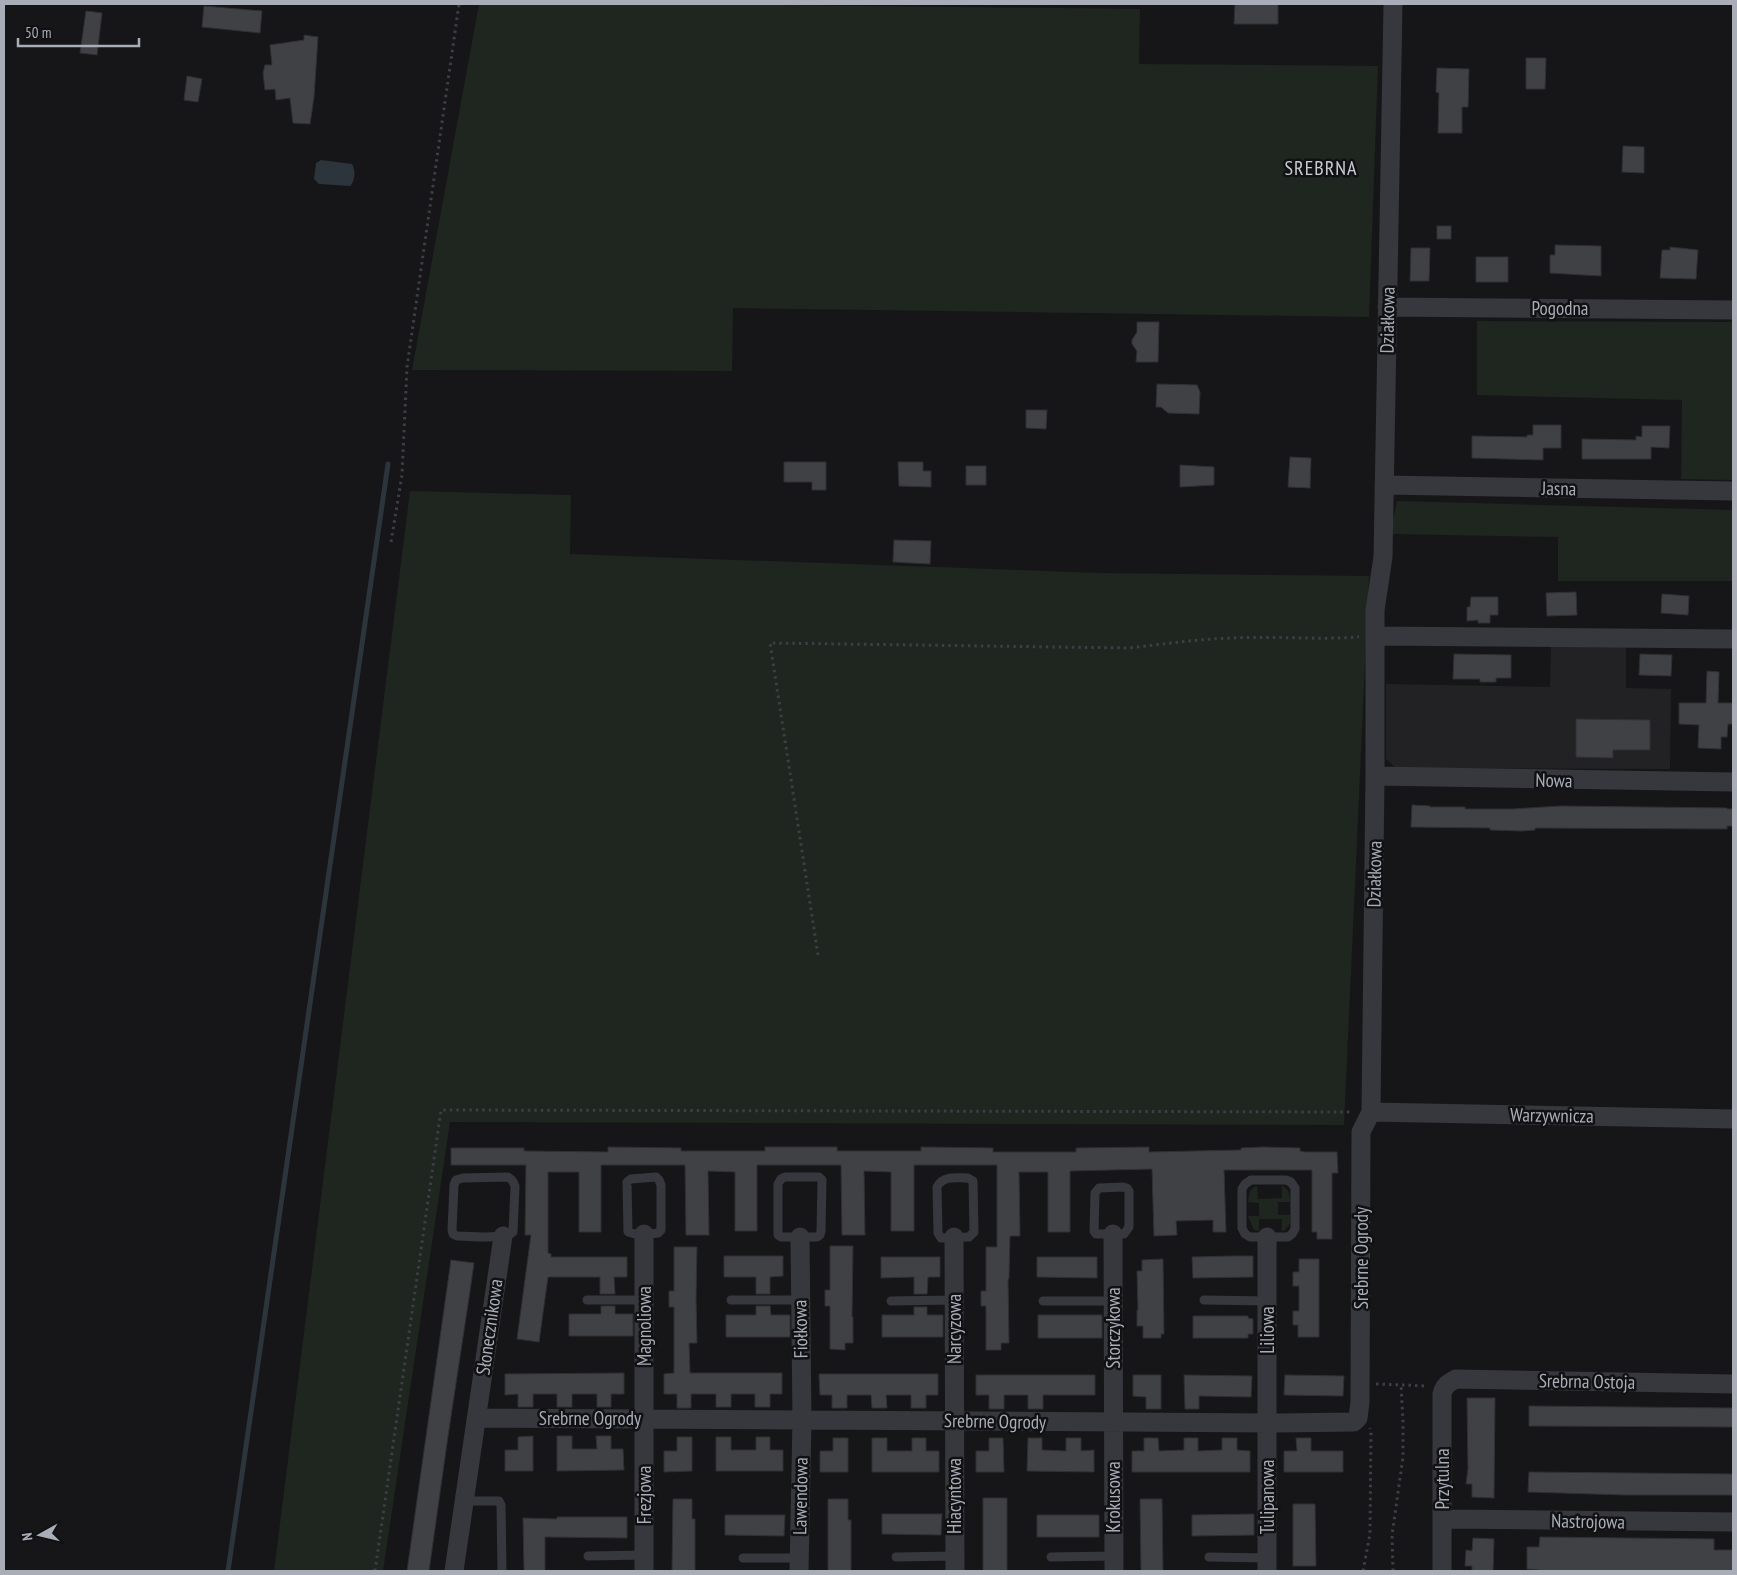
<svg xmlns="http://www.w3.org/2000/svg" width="1737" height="1575" font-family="'PT Sans Narrow',sans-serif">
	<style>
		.built { fill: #222225 }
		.green { fill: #1e261f }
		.water { fill: #2c353c }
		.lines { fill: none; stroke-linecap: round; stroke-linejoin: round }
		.stream { stroke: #2c353c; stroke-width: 5 }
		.building { fill: #404145; stroke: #303034 }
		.path { stroke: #3d3f44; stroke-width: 3; stroke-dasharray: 2.5 4; stroke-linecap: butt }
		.lane { stroke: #37383d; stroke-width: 9 }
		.street { stroke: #37383d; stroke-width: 19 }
		.labels { text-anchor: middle; stroke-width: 5; stroke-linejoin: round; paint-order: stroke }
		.street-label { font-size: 19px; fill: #a8adb8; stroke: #111113 }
		.neighbourhood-label { font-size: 20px; letter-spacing: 1px; fill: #c9ccd4; stroke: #111113 }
	</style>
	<rect width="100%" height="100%" fill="#161618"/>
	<path class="built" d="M1551 646H1626V688L1671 689 1670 769 1396 768 1386 759V684L1550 687Z"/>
	<path class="green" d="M479 4H692L1140 9 1139 64 1378 66 1369 317 733 308 732 371 412 370Z
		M1477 321 1733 322V480L1681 479 1682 400 1477 395Z
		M410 491 571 495 570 554 1101 573 1369 576 1344 1125 450 1122 383 1571H274Z
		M1397 501 1733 510V581H1558V537L1390 534Z
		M1257 1186 1258 1199 1282 1198V1186C1289 1189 1290 1195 1290 1202H1278V1215H1290V1223L1284 1231H1282V1219H1259V1231L1254 1230 1248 1216H1259V1203L1248 1202C1249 1195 1249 1189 1257 1186Z"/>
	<path class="water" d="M321 160 352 164C356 171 355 181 350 186L319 184 314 179 316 163Z"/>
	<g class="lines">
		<path class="stream" d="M228 1571 388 464"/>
	</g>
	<path class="building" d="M1235 4H1278V24H1234Z
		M204 6 262 11 260 33 202 27Z
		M86 11 102 13 97 55 80 53Z
		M304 35 318 37 314 97 310 124 293 123 290 98 276 100 275 89 265 90 263 73 265 65H272L270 45 304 40Z
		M1526 58H1546L1545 89H1526Z
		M1437 68 1469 69 1468 107H1462V133H1438L1439 93 1436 92Z
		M187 76 202 79 198 102 184 100Z
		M1623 146 1644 147V173L1622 172Z
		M1437 226H1451V239H1437Z
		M1555 245 1601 246V276L1550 273V255H1555Z
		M1670 247 1698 250 1696 279 1660 278 1662 250H1670Z
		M1411 248H1430L1429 281H1410Z
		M1476 257H1508V282H1476Z
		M1137 322H1159L1158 362H1136L1137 351 1132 344V340L1137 332Z
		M1157 384 1197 385 1200 392 1199 414 1168 413 1161 407H1156Z
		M1026 410H1047L1046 429 1026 428Z
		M1533 425H1561V448H1543V460L1472 458V436L1527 437V435H1533Z
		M1642 426H1670L1669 448 1651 447V459H1582V439L1636 440V436L1642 437Z
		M1290 457 1311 458 1310 488 1288 487Z
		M784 462H826V490H812V482H784Z
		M898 462H923V471H931V487L899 486Z
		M1180 465 1214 467V485L1180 487Z
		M966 466H986V485H966Z
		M894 540 931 541 930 564 893 562Z
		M1576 592 1577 615 1547 616 1546 593Z
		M1662 594 1689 596 1688 615 1661 613Z
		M1471 597H1498V615H1490V623H1478V620L1467 621V607H1470Z
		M1454 654 1511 655V678H1496V682H1480V679H1453Z
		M1640 654 1672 655 1671 676 1639 675Z
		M1707 671 1719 672 1718 703H1733V724H1728L1727 737H1721V749L1698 748 1699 725 1679 724V703H1706Z
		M1576 719 1650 720V750H1613V758L1576 757Z
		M1412 805 1430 806V807H1465V809H1512L1561 806 1727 808V809H1733V826H1727V829L1535 828V830L1522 831 1490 830V828L1411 827Z
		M608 1147 681 1148V1151H765V1147H837V1151H921V1147L993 1148V1152H1076V1148L1149 1147V1152L1241 1150V1148L1263 1147 1300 1148V1151L1305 1152H1337L1338 1173H1332V1239H1317V1232H1312V1170H1224L1226 1232H1213V1220L1176 1221 1177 1235 1154 1236 1152 1169 1070 1171V1232H1048V1172H1019L1020 1236H1010L1009 1279H1008L1009 1343H1001V1350H986V1306H981V1291H986V1247H997V1165H914V1231H891V1172L864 1171 865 1235H842L841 1165H757V1231H735V1172L708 1171 709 1235H686L685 1165H601V1232H579V1172H548V1253L551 1254V1257H627V1277H614L615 1294H600V1277H548L539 1342 517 1339 531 1235H525L526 1165H451V1148H524V1151L608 1152Z
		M830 1246H853L852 1317H853V1343H845V1350L830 1349V1306H825V1290H830Z
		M674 1247H697L696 1299 697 1343H689L690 1373H782V1394H770V1407H755V1394H731V1407H716V1394H691V1408H677V1394H664V1374L674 1373V1307H669V1291H674Z
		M724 1256H783V1276L770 1277V1294H756V1277H724Z
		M1233 1256H1253V1277L1193 1278 1192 1257Z
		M881 1257H940V1277H928L927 1294H914V1277L881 1278Z
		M1037 1257H1097V1278L1037 1277Z
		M1163 1259 1164 1334H1161V1338H1143V1326H1137V1310H1138L1137 1271H1142V1260Z
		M1299 1259H1319V1337H1298V1325H1293V1311H1299V1286H1293V1272H1299Z
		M451 1260 474 1263 470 1291 448 1436 429 1571H407Z
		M601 1306H615V1314H633V1336H569V1314H601Z
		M756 1306H770L771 1315H790V1337H726V1315H756Z
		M914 1307H927V1315H943V1337H882V1315H914Z
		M1038 1315H1102V1338H1038Z
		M1193 1316H1248V1318L1253 1319V1334H1248V1338H1193Z
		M624 1373V1394H611V1407H597V1394H572V1407H557V1394H533V1407H518V1394L505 1395V1374Z
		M819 1374H938V1395H926V1408H911V1395H886L887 1408H872L871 1395H847V1408H832V1395H820Z
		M976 1375H1095V1395H1043V1409H1028V1395H1004V1409H989V1395H976Z
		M1133 1375H1161V1409H1146V1397L1133 1396Z
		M1184 1375 1252 1376 1251 1397 1199 1396V1409H1185Z
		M1285 1375 1344 1376 1343 1396 1284 1395Z
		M1467 1398H1495L1494 1498 1472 1497V1484H1466L1468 1469Z
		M1529 1406 1733 1408V1427L1529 1426Z
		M533 1436V1471H505V1450H518V1437Z
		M557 1436H572V1449H597L596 1436H611V1449H623L624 1470 557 1471Z
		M677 1437H692V1471L664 1472V1451H677Z
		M716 1437H731V1450H756V1437H770V1450H783V1471H716Z
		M833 1438H848V1472H820V1451H833Z
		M872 1438H887V1451H912V1438H926V1451H939V1472H872Z
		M989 1438H1003L1004 1472H976V1451H989Z
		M1028 1438H1042V1450L1066 1451V1438H1081V1451L1094 1450V1472L1027 1471Z
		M1144 1438H1158L1159 1451 1184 1450V1438H1198V1451L1222 1450V1438H1237V1450L1250 1451V1472H1132V1451H1144Z
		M1296 1438H1311V1451H1343V1472H1284V1451H1297Z
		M1529 1472 1733 1474V1495H1626L1528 1492Z
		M983 1498H1007V1571H983Z
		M673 1499H692V1519H695V1571H672Z
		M828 1499H848V1520H851V1571H828Z
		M1140 1499H1162L1163 1571H1141Z
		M1293 1504H1315L1316 1566H1293Z
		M882 1514H942L941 1535 882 1534Z
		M1254 1514V1535L1192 1536V1515Z
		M725 1515H785L784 1536 725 1535Z
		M1037 1515H1099V1537H1037Z
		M557 1517H627V1538L545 1537V1571H524L523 1518 557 1519Z
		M1540 1537 1714 1539V1550H1733V1571H1539V1570L1527 1569V1547H1539Z
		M1473 1538 1494 1539 1493 1571H1472V1566H1465L1466 1550 1472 1551Z"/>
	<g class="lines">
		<path class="path" d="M391 542 402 475 407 367 459 4
			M818 955 770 643 1129 648C1164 644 1198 639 1232 638 1275 636 1317 640 1359 637
			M1376 1384 1427 1386
			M375 1571 441 1110 1352 1112
			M1363 1571 1370 1534 1371 1432 1370 1428
			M1393 1571 1392 1535 1403 1457V1421L1401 1385"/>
		<path class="lane" d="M508 1177 512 1180 515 1186 513 1232C505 1240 470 1236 457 1236L453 1234 452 1230 454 1185 456 1180 463 1178Z
			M656 1177 659 1180 661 1185V1230L658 1233C648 1234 637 1236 628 1232L627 1182 631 1179Z
			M785 1177H819L822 1180 821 1231 820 1235 817 1237H781L778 1235V1184L781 1179Z
			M968 1178 973 1181 974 1232 969 1237 941 1238 938 1233 937 1187C943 1175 957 1178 968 1178Z
			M1251 1180H1286L1291 1182 1295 1188V1229L1292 1234 1288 1237H1250L1245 1234 1242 1228V1189L1245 1184Z
			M1123 1187 1127 1188 1129 1191V1227L1124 1234H1096L1094 1231 1095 1193 1099 1188Z
			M587 1300H644
			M731 1300H800
			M1204 1300 1267 1301
			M891 1301 954 1300
			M1043 1301H1113
			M465 1501H499L501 1505 502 1571
			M588 1556 645 1555
			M896 1557 955 1556
			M1051 1557 1114 1556
			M1209 1557 1267 1558
			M743 1558H799"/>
		<path class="street" d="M1387 307 1733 310
			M1384 485 1733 491
			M1375 636 1733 639
			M1375 776 1733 782
			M1371 1112 1733 1119
			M644 1234V1571
			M1113 1234 1114 1571
			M954 1237 955 1571
			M476 1418 1279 1423 1354 1422 1358 1418 1360 1402 1361 1132 1371 1112 1375 776V610L1383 557 1393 4
			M1442 1519 1733 1522
			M454 1571 503 1236
			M799 1571 802 1420 800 1237
			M1267 1571V1237
			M1442 1571V1394C1444 1386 1448 1383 1456 1379L1733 1384"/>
	</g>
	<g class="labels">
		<g class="street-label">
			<text x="1560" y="315">Pogodna</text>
			<text transform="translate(1387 320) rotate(-89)" y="7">Działkowa</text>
			<text transform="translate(1559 488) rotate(1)" y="7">Jasna</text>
			<text transform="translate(1554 780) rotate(1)" y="7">Nowa</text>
			<text transform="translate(1374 874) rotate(-89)" y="7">Działkowa</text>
			<text transform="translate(1552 1115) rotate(1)" y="7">Warzywnicza</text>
			<text transform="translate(1361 1258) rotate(-90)" y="7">Srebrne Ogrody</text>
			<text transform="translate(644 1326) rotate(-90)" y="7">Magnoliowa</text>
			<text transform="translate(489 1327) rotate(-82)" y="7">Słonecznikowa</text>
			<text transform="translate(1113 1328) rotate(-90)" y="7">Storczykowa</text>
			<text transform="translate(800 1329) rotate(-91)" y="7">Fiołkowa</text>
			<text transform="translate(954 1329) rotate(-90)" y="7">Narcyzowa</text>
			<text transform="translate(1267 1330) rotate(-90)" y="7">Liliowa</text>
			<text transform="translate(1587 1381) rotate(1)" y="7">Srebrna Ostoja</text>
			<text x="590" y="1425">Srebrne Ogrody</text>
			<text transform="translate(995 1421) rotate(1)" y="7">Srebrne Ogrody</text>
			<text transform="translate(1442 1479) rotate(-90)" y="7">Przytulna</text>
			<text transform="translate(644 1495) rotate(-90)" y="7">Frezjowa</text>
			<text transform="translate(800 1496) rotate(-89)" y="7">Lawendowa</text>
			<text transform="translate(954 1496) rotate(-90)" y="7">Hiacyntowa</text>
			<text transform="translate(1113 1497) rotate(-90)" y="7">Krokusowa</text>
			<text transform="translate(1267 1497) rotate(-90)" y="7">Tulipanowa</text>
			<text transform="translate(1588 1521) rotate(1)" y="7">Nastrojowa</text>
		</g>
		<g class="neighbourhood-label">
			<text x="1321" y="175">SREBRNA</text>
		</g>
	</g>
	<rect width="1737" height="1575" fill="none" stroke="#a8adb8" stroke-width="10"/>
	<g transform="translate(40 1535) rotate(262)" stroke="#111113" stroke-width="4" paint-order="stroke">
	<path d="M0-4L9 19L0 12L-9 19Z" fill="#a8adb8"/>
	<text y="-8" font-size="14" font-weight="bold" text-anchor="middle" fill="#a8adb8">N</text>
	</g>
	<path d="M18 38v8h121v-8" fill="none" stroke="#a8adb8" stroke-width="2.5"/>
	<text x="25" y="38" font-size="15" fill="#a8adb8" stroke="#111113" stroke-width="4" paint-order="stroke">50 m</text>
</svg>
